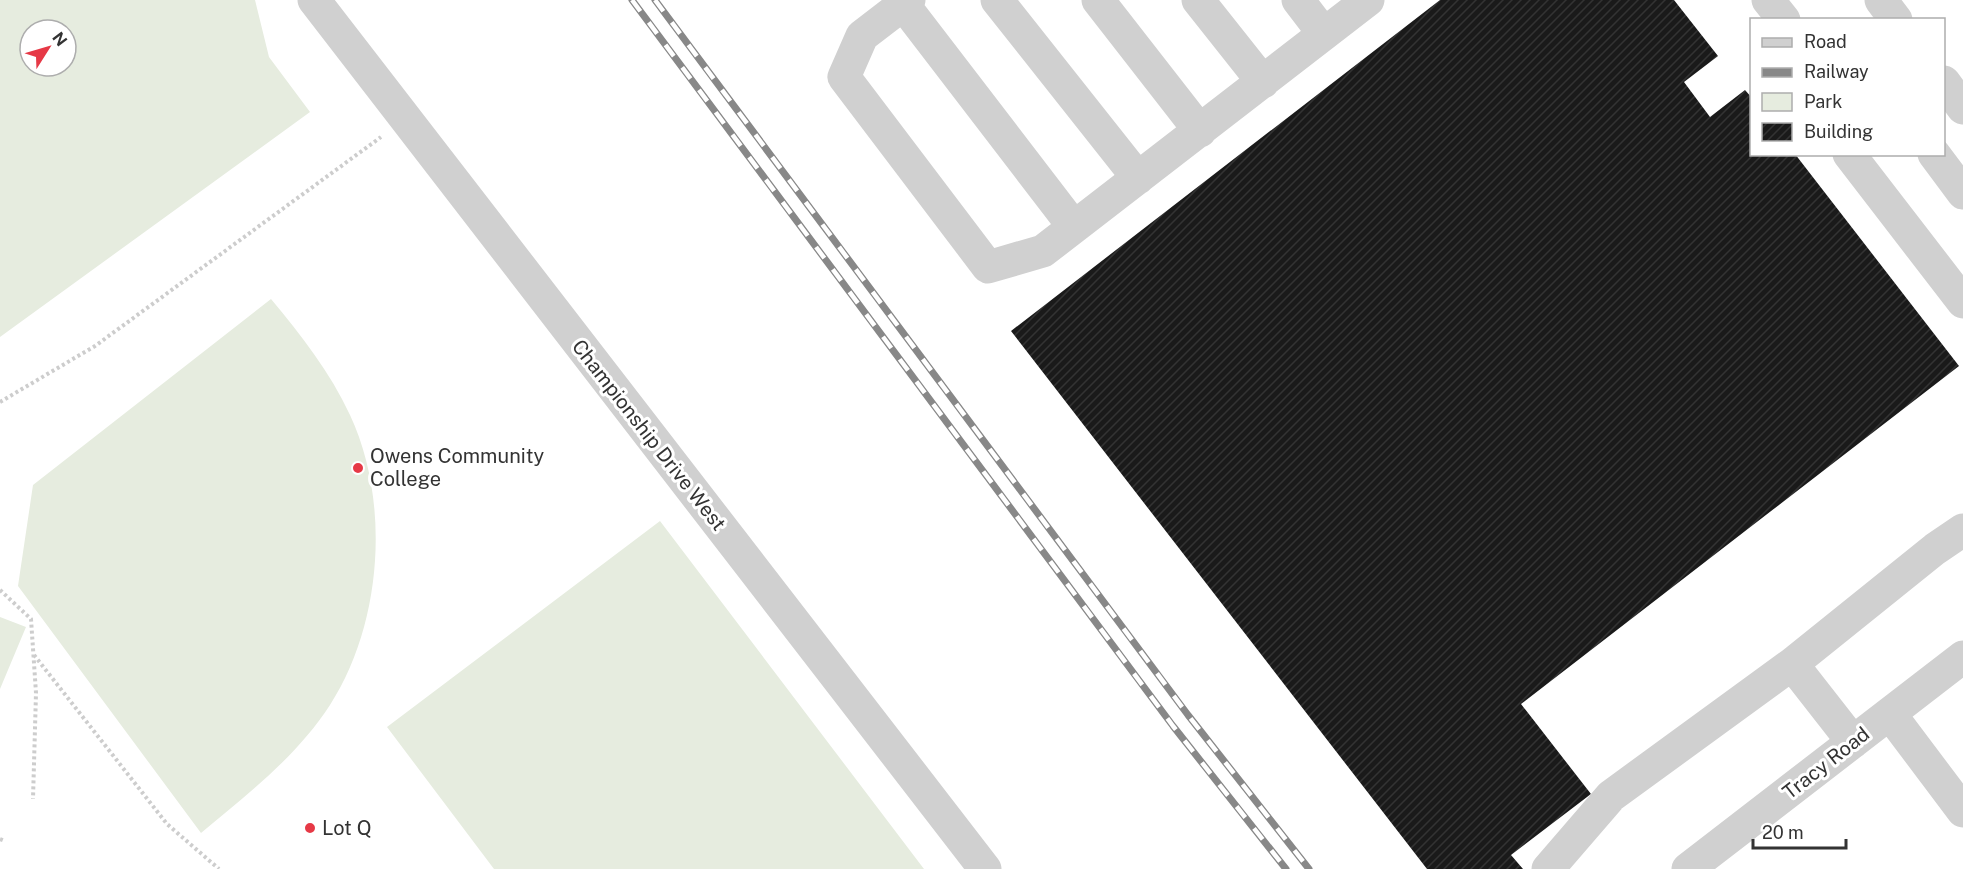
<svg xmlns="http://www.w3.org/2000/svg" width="1963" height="869" font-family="'Public Sans',sans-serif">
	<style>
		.green { fill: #e6ecdf; fill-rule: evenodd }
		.building { fill: url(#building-hatch) }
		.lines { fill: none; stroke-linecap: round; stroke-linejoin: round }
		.path { stroke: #cdcdcd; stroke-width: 4; stroke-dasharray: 3 3; stroke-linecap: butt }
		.minor { stroke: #d0d0d0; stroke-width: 33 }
		.rail-casing { stroke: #888; stroke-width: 7 }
		.rail { stroke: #fff; stroke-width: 4.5; stroke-dasharray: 14; stroke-linecap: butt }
		.poi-dot { fill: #e63946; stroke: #fff; stroke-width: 2 }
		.labels { text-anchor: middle; stroke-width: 6; stroke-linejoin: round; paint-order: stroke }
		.street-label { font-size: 20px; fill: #333; stroke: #fff }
		.poi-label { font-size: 20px; fill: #333; stroke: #fff; text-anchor: start }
	</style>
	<defs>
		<pattern id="building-hatch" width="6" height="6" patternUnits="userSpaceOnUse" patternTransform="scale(1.5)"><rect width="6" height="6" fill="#1a1a1a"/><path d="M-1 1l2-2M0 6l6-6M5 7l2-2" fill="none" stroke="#333"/></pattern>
	</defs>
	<rect width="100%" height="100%" fill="#fff"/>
	<path class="green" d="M0 0H255L269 57 310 112 0 337ZM30 30H66V66H30Z
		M271 299C301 335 330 372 350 415 391 503 382 624 330 705 297 756 248 794 201 833L18 586 33 485Z
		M660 521 924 869H494L387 727Z
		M0 617 26 627 0 689Z"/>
	<path class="building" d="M1440 0H1674L1718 56 1684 82 1710 117 1745 90 1752 98V154H1795L1959 366 1521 704 1591 794 1511 855 1523 869H1427L1011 331Z"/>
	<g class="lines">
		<path class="path" d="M0 402 95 346 381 137
			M0 590 31 619 36 693 33 799
			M34 655 167 824 219 869
			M0 839 5 841"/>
		<path class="minor" d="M314 0 985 869
			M909 0 862 36 844 77 988 267 1043 251 1368 0
			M997 0 1138 178
			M1098 0 1200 131
			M1198 0 1263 82
			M1298 0 1324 34
			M1768 0 1784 20
			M1881 0 1896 20
			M903 4 1074 227
			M1944 82 1963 108
			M1849 154 1963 302
			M1934 154 1963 193
			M1792 664 1853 742
			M1890 714 1963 811
			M1548 869 1611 796 1792 664 1935 549 1963 530
			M1688 869 1963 657"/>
		<g class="rail-casing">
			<path id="rail" d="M632 0 1173 726 1286 869
				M655 0 1188 715 1309 869"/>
		</g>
		<use href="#rail" class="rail"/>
	</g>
	<g class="poi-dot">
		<circle cx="358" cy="468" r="6"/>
		<circle cx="310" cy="828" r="6"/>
	</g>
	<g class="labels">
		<g class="street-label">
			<text transform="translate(649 435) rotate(52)" y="7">Championship Drive West</text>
			<text transform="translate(1826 763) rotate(-38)" y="7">Tracy Road</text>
		</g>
		<g class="poi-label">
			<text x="370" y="463">Owens Community<tspan x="370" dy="23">College</tspan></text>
			<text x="322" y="835">Lot Q</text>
		</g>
	</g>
	<rect x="1750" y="18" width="195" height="138" fill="#ffffff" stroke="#adadad" stroke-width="1.5"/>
	<rect x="1762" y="38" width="30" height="9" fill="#d0d0d0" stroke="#adadad" stroke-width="1.5"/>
	<text x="1804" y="48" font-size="18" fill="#333333">Road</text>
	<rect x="1762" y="68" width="30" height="9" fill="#888888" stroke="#adadad" stroke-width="1.5"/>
	<text x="1804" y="78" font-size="18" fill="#333333">Railway</text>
	<rect x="1762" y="93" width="30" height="18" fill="#e6ecdf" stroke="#adadad" stroke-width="1.5"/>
	<text x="1804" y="108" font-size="18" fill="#333333">Park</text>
	<rect x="1762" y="123" width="30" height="18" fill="url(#building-hatch)" stroke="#adadad" stroke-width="1.5"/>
	<text x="1804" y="138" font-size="18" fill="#333333">Building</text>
	<g transform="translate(48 48) rotate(53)"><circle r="28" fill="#ffffff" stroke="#adadad" stroke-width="1.5"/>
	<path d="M0-4.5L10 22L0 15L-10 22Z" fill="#e63946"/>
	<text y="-9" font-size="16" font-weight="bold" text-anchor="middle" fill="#333333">N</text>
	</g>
	<path d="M1753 839v9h93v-9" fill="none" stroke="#333333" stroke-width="3"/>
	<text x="1762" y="839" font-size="18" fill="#333333" stroke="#ffffff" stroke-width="4.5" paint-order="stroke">20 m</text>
</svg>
